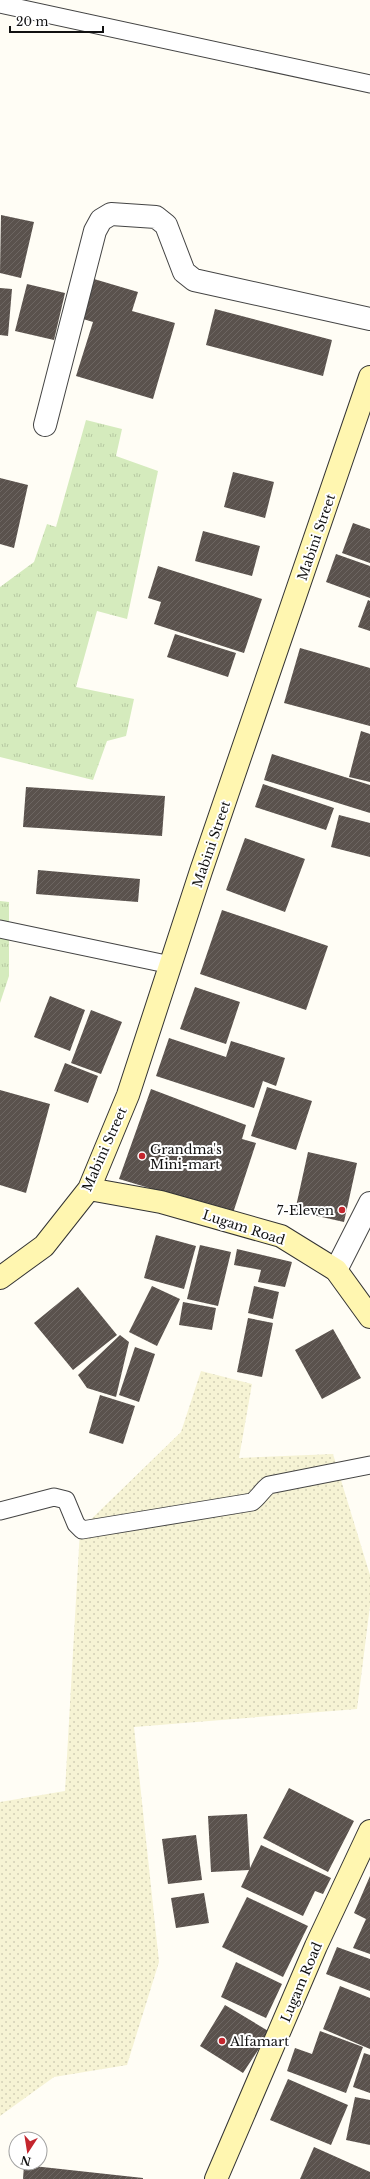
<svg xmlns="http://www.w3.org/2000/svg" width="370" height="2179" font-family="'Libre Baskerville',serif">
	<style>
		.farmland { fill: url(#farmland-dots) }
		.grass { fill: url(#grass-tufts) }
		.building { fill: url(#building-hatch) }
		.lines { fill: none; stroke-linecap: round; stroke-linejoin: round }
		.lane-casing { stroke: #444; stroke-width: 19 }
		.street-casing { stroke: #444; stroke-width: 24 }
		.secondary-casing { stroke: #333; stroke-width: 24 }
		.lane { stroke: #fff; stroke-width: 17 }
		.street { stroke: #fff; stroke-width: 22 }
		.secondary { stroke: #fff6b0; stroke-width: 22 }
		.poi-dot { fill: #c4262e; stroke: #fff; stroke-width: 1.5 }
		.labels { text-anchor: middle; stroke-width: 4; stroke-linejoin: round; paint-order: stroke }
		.street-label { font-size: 13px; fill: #111; stroke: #fff }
		.poi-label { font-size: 13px; fill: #111; stroke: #fff; text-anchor: start }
	</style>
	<defs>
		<pattern id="farmland-dots" width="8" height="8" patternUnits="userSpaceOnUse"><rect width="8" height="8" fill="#f6f3d4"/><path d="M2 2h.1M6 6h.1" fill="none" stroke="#d2cfb5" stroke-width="1.8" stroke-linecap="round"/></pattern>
		<pattern id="grass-tufts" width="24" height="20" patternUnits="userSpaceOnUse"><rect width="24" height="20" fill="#d5ebbd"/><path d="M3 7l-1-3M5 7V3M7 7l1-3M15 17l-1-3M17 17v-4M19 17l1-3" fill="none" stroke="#b6c8a1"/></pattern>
		<pattern id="building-hatch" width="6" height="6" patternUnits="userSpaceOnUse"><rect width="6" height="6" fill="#5a524d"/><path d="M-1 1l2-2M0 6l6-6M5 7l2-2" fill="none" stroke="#6d6662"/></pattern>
	</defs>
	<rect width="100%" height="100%" fill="#fffdf5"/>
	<path class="farmland" d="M201 1371 252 1384 239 1458 333 1454 370 1575V1606L357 1709 134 1727 159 1962 127 2065 54 2077 0 2116V1802L65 1791 80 1530 181 1432Z"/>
	<path class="grass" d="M86 420 122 429 116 456 158 471 127 619 97 611 76 687 134 699 126 736 107 741 93 780 0 757V587L34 562 47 524 56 527Z
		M0 901 9 902V976L0 1003Z"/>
	<path class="building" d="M1 215 34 222 21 278 0 273Z
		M94 279 138 292 132 311 175 323 153 399 76 376 93 322 83 319Z
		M27 284 65 293 54 340 15 331Z
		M0 288 12 289 8 336 0 335Z
		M215 309 332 340 323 376 206 345Z
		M233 472 274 482 265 518 224 507Z
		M0 478 28 485 14 548 0 544Z
		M353 523 370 529V563L342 553Z
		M203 531 260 546 252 576 195 561Z
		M336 554 370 566V598L326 582Z
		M158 566 262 599 244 653 154 624 161 602 148 598Z
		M368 600 370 601V631L358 627Z
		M175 634 236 653 228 677 167 657Z
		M300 648 370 668V726L284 703Z
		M361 731 370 734V782L349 777Z
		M272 754 370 785V813L264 780Z
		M263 784 334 808 326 830 255 807Z
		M26 787 165 796 162 836 23 827Z
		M339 815 370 823V857L331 847Z
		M245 838 305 859 285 912 226 890Z
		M38 870 140 879 138 902 36 894Z
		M222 910 328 946 306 1010 200 974Z
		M195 987 240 1002 226 1044 180 1029Z
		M50 996 85 1010 70 1051 34 1037Z
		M91 1010 122 1022 101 1074 71 1063Z
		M169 1038 226 1057 231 1041 285 1058 276 1086 263 1081 254 1108 156 1076Z
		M65 1063 98 1076 88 1103 54 1091Z
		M267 1087 312 1101 296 1150 251 1136Z
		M151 1089 246 1125 242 1139 256 1143 233 1213 119 1179Z
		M0 1090 50 1104 26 1193 0 1185Z
		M308 1152 357 1163 344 1222 295 1211Z
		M156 1235 196 1246 184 1289 144 1278Z
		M200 1245 231 1252 218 1306 187 1299Z
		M237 1249 292 1262 285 1287 258 1282 261 1270 234 1265Z
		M152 1286 180 1299 157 1346 129 1332Z
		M254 1286 279 1292 273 1319 248 1313Z
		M78 1287 117 1335 73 1370 34 1323Z
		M183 1302 216 1308 212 1330 179 1325Z
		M248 1318 273 1323 262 1377 237 1372Z
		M333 1329 361 1378 322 1399 295 1350Z
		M120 1335 129 1342 116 1397 87 1388 78 1375Z
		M135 1347 155 1354 139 1402 119 1395Z
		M100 1395 135 1406 123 1444 89 1433Z
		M289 1788 354 1821 328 1872 263 1838Z
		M247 1814 250 1868 261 1845 331 1878 323 1894 315 1891 303 1916 241 1887 249 1870 211 1872 208 1816Z
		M196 1835 202 1880 168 1884 162 1839Z
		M370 1876V1954L353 1948 366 1919 354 1913Z
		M204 1893 209 1923 176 1928 171 1898Z
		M247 1897 308 1926 283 1977 222 1947Z
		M337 1947 370 1959V1991L326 1974Z
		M236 1962 282 1984 266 2018 221 1997Z
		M340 1986 370 1998V2049L323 2029Z
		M225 2005 270 2032 243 2073 200 2046Z
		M320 2031 363 2047 346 2093 287 2071 295 2048 312 2054Z
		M364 2053 370 2055V2093L353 2087Z
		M288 2079 348 2105 331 2145 270 2120Z
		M355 2097 370 2100V2145L346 2140Z
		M314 2147 370 2172V2179H300Z
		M24 2165 143 2178V2179H23Z"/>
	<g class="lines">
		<g class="lane-casing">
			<path id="lane" d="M0 4 370 84
				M0 929 171 965
				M0 1511 54 1497 66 1500 76 1524 82 1530 252 1502C259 1497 262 1490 269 1485L370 1465"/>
		</g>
		<g class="street-casing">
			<path id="street" d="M45 425 95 231 101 220 111 214 156 217 166 225 184 272 194 280 370 319
				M336 1270 370 1203"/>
		</g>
		<g class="secondary-casing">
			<path id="secondary" d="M89 1189 161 1202 281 1236 336 1270 370 1317
				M0 1278 44 1246 89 1189 128 1095 201 871 370 377
				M216 2179 316 1946 370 1831"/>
		</g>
		<use href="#lane" class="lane"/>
		<use href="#street" class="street"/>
		<use href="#secondary" class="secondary"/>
	</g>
	<g class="poi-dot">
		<circle cx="142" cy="1156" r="4"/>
		<circle cx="342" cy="1210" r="4"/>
		<circle cx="222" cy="2041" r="4"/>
	</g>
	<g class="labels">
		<g class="street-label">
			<text transform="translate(316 537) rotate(-71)" y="5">Mabini Street</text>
			<text transform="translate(211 844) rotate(-71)" y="5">Mabini Street</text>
			<text transform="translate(104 1149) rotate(-66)" y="5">Mabini Street</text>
			<text transform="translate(244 1227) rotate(18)" y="5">Lugam Road</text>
			<text transform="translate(301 1982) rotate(-67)" y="5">Lugam Road</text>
		</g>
		<g class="poi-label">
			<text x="150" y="1154">Grandma's<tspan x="150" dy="15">Mini-mart</tspan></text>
			<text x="334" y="1215" text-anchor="end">7-Eleven</text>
			<text x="230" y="2046">Alfamart</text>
		</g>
	</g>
	<g transform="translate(28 2151) rotate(192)"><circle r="19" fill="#ffffff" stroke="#a0a0a0"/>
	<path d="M0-3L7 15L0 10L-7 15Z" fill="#c4262e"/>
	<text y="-6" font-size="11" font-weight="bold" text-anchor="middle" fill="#111111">N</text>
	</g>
	<path d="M10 26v6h93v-6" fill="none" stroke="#111111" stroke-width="2"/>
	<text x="16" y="26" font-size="12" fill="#111111" stroke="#ffffff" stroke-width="3" paint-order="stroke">20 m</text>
</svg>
